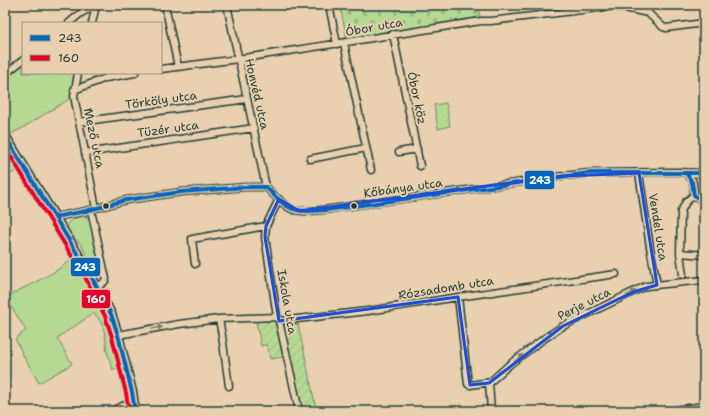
<svg xmlns="http://www.w3.org/2000/svg" width="709" height="416" font-family="'Shantell Sans',sans-serif">
	<style>
		.green { fill: #b5d993; stroke: #6a8b64 }
		.cemetery { fill: url(#cemetery-stones); stroke: #6a8b64 }
		.garden { fill: url(#garden-furrows); stroke: #6a8b64 }
		.lines { fill: none; stroke-linecap: round; stroke-linejoin: round }
		.street-casing { stroke: #1f3d34; stroke-width: 9 }
		.secondary-casing { stroke: #1f3d34; stroke-width: 11 }
		.street { stroke: #e9d0b1; stroke-width: 6 }
		.secondary { stroke: #e9d0b1; stroke-width: 8 }
		.bus-1-casing { stroke: #e9d0b1; stroke-width: 7 }
		.bus-2-casing { stroke: #e9d0b1; stroke-width: 7 }
		.bus-1 { stroke: #0065bd; stroke-width: 4 }
		.bus-2 { stroke: #e4002b; stroke-width: 4 }
		.oneway { fill: #7a7f6c }
		.marked { fill: none; stroke: #1d4ed8; stroke-width: 3; stroke-linejoin: round }
		.bus-dot { fill: #1f3d34; stroke: #e9d0b1; stroke-width: 1.5 }
		.labels { text-anchor: middle; stroke-width: 4; stroke-linejoin: round; paint-order: stroke }
		.street-label { font-size: 12px; fill: #1f3d34; stroke: #e9d0b1 }
		.line-badge { stroke: #e9d0b1; stroke-width: 1.5 }
		.badge-label { font-size: 11px; text-anchor: middle; font-weight: bold; fill: #fff }
	</style>
	<defs>
		<pattern id="cemetery-stones" width="16" height="16" patternUnits="userSpaceOnUse"><rect width="16" height="16" fill="#b5d993"/><path d="M2 7V4a2 2 0 0 1 4 0v3zM10 15v-3a2 2 0 0 1 4 0v3z" fill="#9bbb7f"/></pattern>
		<pattern id="garden-furrows" width="10" height="10" patternUnits="userSpaceOnUse"><rect width="10" height="10" fill="#b5d993"/><path d="M-1 1l2-2M0 10L10 0M9 11l2-2" fill="none" stroke="#9bbb7f"/></pattern>
	</defs>
	<rect width="100%" height="100%" fill="#e9d0b1"/>
	<filter id="ink" filterUnits="userSpaceOnUse"><feTurbulence type="fractalNoise" baseFrequency=".025" numOctaves="2"/><feDisplacementMap in="SourceGraphic" scale="8" xChannelSelector="R" yChannelSelector="G"/><feConvolveMatrix kernelMatrix="1 2 1 2 8 2 1 2 1" color-interpolation-filters="sRGB"/></filter>
	<g filter="url(#ink)">
		<path class="green" d="M23 61V73H77L74 96 21 129 8 135 5 134V75Z
			M446 103 450 126 438 129 434 105Z
			M5 147 20 169 5 177Z
			M84 216 89 218 92 223 103 276 99 277 80 243 71 235 67 230C67 218 74 219 84 216Z
			M73 259 98 299 115 337 119 367 113 370C111 364 109 358 107 352 105 336 106 326 94 313L57 338 72 364 39 383 23 355 22 352 15 339 26 330 7 300V297C22 288 39 281 54 272 61 268 66 263 73 259Z"/>
		<path class="cemetery" d="M340 5H478L480 17 347 40Z"/>
		<path class="garden" d="M256 321H275L283 357 270 359 267 345 261 346Z
			M298 324 316 408 309 409V411H302L292 363 282 326Z"/>
		<g class="lines">
			<g class="street-casing">
				<path id="street" d="M165 5 178 67
					M227 5 266 187
					M329 5 337 44
					M69 23 81 13 96 5
					M92 23 96 5
					M393 34 420 166
					M344 43 371 170
					M161 69 238 59 481 21H491L615 6 648 13 663 27 666 28 704 23
					M78 73 74 96 96 208
					M5 74 23 60
					M74 90 106 78 135 73
					M79 122 247 99
					M399 152 417 149
					M85 153 254 128
					M310 159 366 148
					M639 173 650 247 657 285
					M686 173 692 180 693 183 694 195 696 197 704 200
					M279 199 266 226 265 237 277 317 279 321 299 411
					M91 210 106 279 104 282 98 287
					M55 217 86 211 126 200 181 192 246 187H266C273 194 284 207 294 210 309 214 342 207 358 205 426 196 495 186 563 176L589 173 675 172 704 173
					M680 253 704 255
					M195 264 192 239 266 226
					M683 275 680 253 681 211 686 202 694 195
					M458 297 468 384 470 385 491 382
					M219 319 222 336 229 386
					M279 321 368 311 458 297 616 274
					M118 335 179 324 219 319 277 317
					M112 411 118 408 133 401
					M491 411 489 383 510 364 542 340 563 326 633 292 646 286 704 280
					M667 411 704 406"/>
			</g>
			<g class="secondary-casing">
				<path id="secondary" d="M5 136 91 276 111 314 118 335 132 392 135 411"/>
			</g>
			<use href="#street" class="street"/>
			<use href="#secondary" class="secondary"/>
			<g class="bus-1-casing">
				<path id="bus-1" d="M5 136 91 276 111 314 118 335 132 392 135 411
					M686 173 692 182 694 195 698 198 704 199
					M55 217 86 211 126 200 181 192 246 187H266C289 211 292 213 326 210L589 173H700L704 176"/>
			</g>
			<g class="bus-2-casing">
				<path id="bus-2" d="M5 147 86 279 105 316 112 337 126 393 129 411"/>
			</g>
			<use href="#bus-1" class="bus-1"/>
			<use href="#bus-2" class="bus-2"/>
		</g>
		<defs><path id="oneway-solid" d="M-6-.8H1V-3.2L6.5 0L1 3.2V.8H-6Z"/></defs>
		<g class="oneway">
			<use href="#oneway-solid" transform="translate(631 293) rotate(-26)"/>
			<use href="#oneway-solid" transform="translate(157 328) rotate(-10)"/>
			<use href="#oneway-solid" transform="translate(519 358) rotate(-37)"/>
		</g>
	</g>
	<path class="marked" d="M639 173 657 285 633 292 563 326 489 383 470 385 458 297 279 321 265 237 266 226 279 199 299 211 563 176Z"/>
	<g class="bus-dot">
		<circle cx="106" cy="206" r="3.5"/>
		<circle cx="354" cy="206" r="3.5"/>
	</g>
	<g class="labels">
		<g class="street-label">
			<text transform="translate(374 27) rotate(-10)" y="4">Óbor utca</text>
			<text transform="translate(257 94) rotate(77)" y="4">Honvéd utca</text>
			<text transform="translate(417 98) rotate(78)" y="4">Óbor köz</text>
			<text transform="translate(161 100) rotate(-8)" y="4">Törköly utca</text>
			<text transform="translate(168 129) rotate(-8)" y="4">Tüzér utca</text>
			<text transform="translate(94 138) rotate(78)" y="4">Mező utca</text>
			<text transform="translate(403 188) rotate(-8)" y="4">Kőbánya utca</text>
			<text transform="translate(658 227) rotate(81)" y="4">Vendel utca</text>
			<text transform="translate(446 288) rotate(-9)" y="4">Rózsadomb utca</text>
			<text transform="translate(287 302) rotate(80)" y="4">Iskola utca</text>
			<text transform="translate(584 304) rotate(-27)" y="4">Perje utca</text>
		</g>
	</g>
	<g class="line-badge">
		<rect x="524" y="170" width="31" height="20" rx="4" fill="#0065bd"/>
		<rect x="70" y="257" width="31" height="20" rx="4" fill="#0065bd"/>
		<rect x="81" y="289" width="30" height="20" rx="4" fill="#e4002b"/>
	</g>
	<g class="badge-label">
		<text x="540" y="184">243</text>
		<text x="85" y="271">243</text>
		<text x="96" y="303">160</text>
	</g>
	<rect width="709" height="416" fill="none" stroke="#e9d0b1" stroke-width="20"/>
	<rect x="10" y="10" width="689" height="396" fill="none" stroke="#1f3d34" stroke-width="1.5" filter="url(#ink)"/>
	<rect x="22" y="22" width="140" height="52" fill="#e9d0b1" stroke="#98957f"/>
	<rect x="30" y="35" width="20" height="6" fill="#0065bd" stroke="#98957f"/>
	<text x="58" y="42" font-size="12" fill="#1f3d34">243</text>
	<rect x="30" y="55" width="20" height="6" fill="#e4002b" stroke="#98957f"/>
	<text x="58" y="62" font-size="12" fill="#1f3d34">160</text>
</svg>
